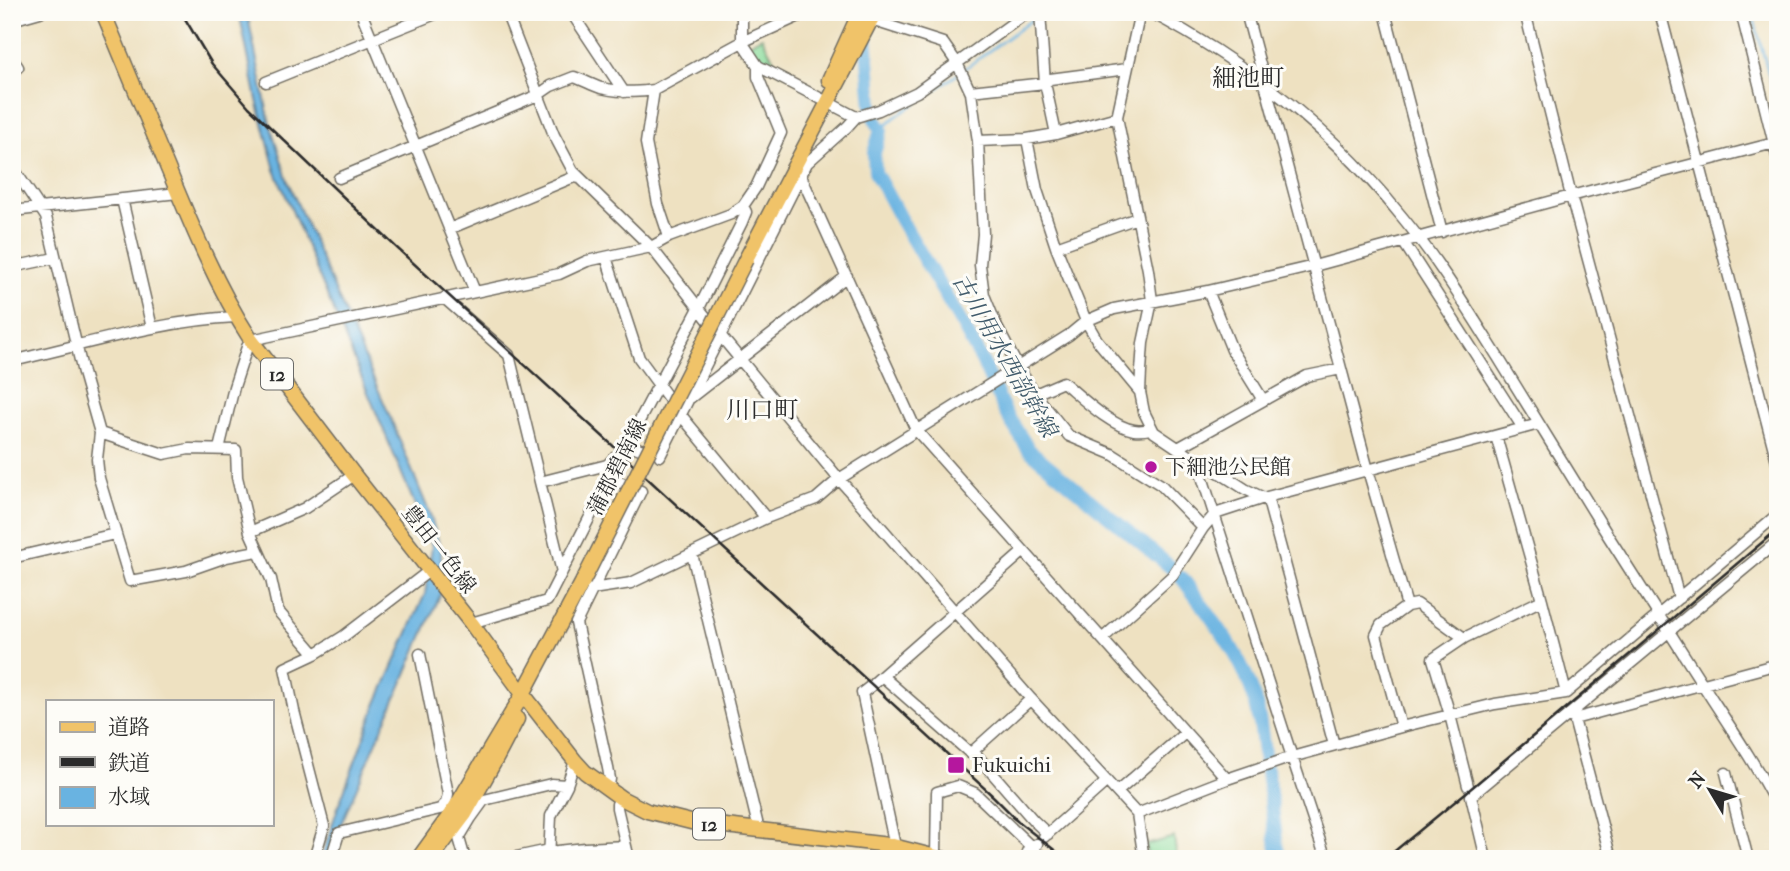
<svg xmlns="http://www.w3.org/2000/svg" width="1790" height="871" font-family="'IM FELL French Canon','Noto Serif JP',serif">
	<style>
		.green { fill: #8cdc9c; stroke: #5c8464; stroke-width: 2 }
		.water { fill: #69b3e1; stroke: #4a6f86; stroke-width: 2 }
		.lines { fill: none; stroke-linecap: round; stroke-linejoin: round }
		.stream { stroke: #69b3e1; stroke-width: 2.5 }
		.river { stroke: #69b3e1; stroke-width: 14 }
		.minor-casing { stroke: #6f6b60; stroke-width: 13 }
		.major-casing { stroke: #6f6b60; stroke-width: 17 }
		.minor { stroke: #fff; stroke-width: 10 }
		.major { stroke: #f0c369; stroke-width: 14 }
		.rail { stroke: #2b2b2b; stroke-width: 2.5 }
		.major-bridge-casing { stroke: #6f6b60; stroke-width: 17; stroke-linecap: butt }
		.major-bridge { stroke: #f0c369; stroke-width: 14 }
		.poi-dot { fill: #b5179e; stroke: #fdfcf7; stroke-width: 2.5 }
		.labels { text-anchor: middle; stroke-width: 6; stroke-linejoin: round; paint-order: stroke }
		.shield { fill: #fdfcf7; stroke: #6a6a68; stroke-width: 2 }
		.shield-label { font-size: 19px; font-weight: bold; fill: #2b2b2b }
		.street-label { font-size: 21px; fill: #2b2b2b; stroke: #fdfcf7 }
		.poi-label { font-size: 21px; fill: #2b2b2b; stroke: #fdfcf7; text-anchor: start }
		.water-label { font-size: 23px; font-style: italic; fill: #415b6b; stroke: #fdfcf7 }
		.quarter-label { font-size: 24px; fill: #2b2b2b; stroke: #fdfcf7 }
	</style>
	<rect width="100%" height="100%" fill="#fdfcf7"/>
	<filter id="ink" filterUnits="userSpaceOnUse"><feTurbulence type="fractalNoise" baseFrequency=".0143" numOctaves="2"/><feDisplacementMap in="SourceGraphic" scale="14" xChannelSelector="R" yChannelSelector="G"/><feConvolveMatrix kernelMatrix="1 2 1 2 8 2 1 2 1" color-interpolation-filters="sRGB"/></filter>
	<filter id="wash" filterUnits="userSpaceOnUse"><feTurbulence type="fractalNoise" baseFrequency=".00686" numOctaves="4" result="noise"/><feDisplacementMap in="SourceGraphic" scale="28" xChannelSelector="R" yChannelSelector="G"/><feGaussianBlur stdDeviation="1.57" result="paint"/><feColorMatrix in="noise" values="0 0 0 0 0 0 0 0 0 0 0 0 0 0 0 0 0 1.4 0 .05"/><feComposite in="paint" operator="in"/></filter>
	<g filter="url(#wash)">
		<rect width="100%" height="100%" fill="#eee1c1"/>
		<path class="green" d="M762 37 780 72 754 56 747 44Z
			M1174 837 1177 859H1148L1146 845Z"/>
		<path class="water" d="M239 12H247L270 124 288 182 388 412 430 514 441 550 442 591 341 824 330 859H321L338 807 377 703 425 594 432 546 275 170 257 100Z"/>
		<g class="lines">
			<path class="stream" d="M1752 12 1778 109
				M963 70 1037 16
				M881 130 894 118 958 74"/>
			<path class="river" d="M866 37 872 105
				M874 117 881 130 874 153 875 172 901 220 962 324 983 363 1005 412 1029 450 1173 569
				M1182 578C1210 616 1243 655 1255 701 1261 720 1262 741 1265 761
				M1267 771 1277 847 1280 859"/>
		</g>
	</g>
	<g filter="url(#ink)">
		<g class="lines">
			<g class="minor-casing">
				<path id="minor" d="M361 12 475 292
					M506 12 554 135 573 171 651 247 720 335 839 479 1031 699 1137 814 1144 859
					M571 12 624 92
					M1040 12 1045 83 1056 134
					M1140 12 1117 117 1148 270 1152 301 1143 343 1141 371 1140 392 1144 412 1154 432 1197 461 1292 757 1326 859
					M1150 12C1248 63 1334 132 1403 218 1440 263 1470 313 1501 362 1536 419 1572 477 1607 534 1642 589 1677 644 1712 699 1735 734 1759 770 1778 808
					M1246 12 1368 470 1407 606
					M1385 12 1442 232
					M1525 12 1571 196 1679 598
					M1660 12 1778 465
					M1741 12 1778 160
					M12 20 40 12
					M871 20 943 43 957 63 971 93 978 141 983 234 980 265 984 295 997 327 1018 367 1035 394 1063 382C1081 397 1110 426 1134 430 1140 431 1146 430 1151 429
					M12 58 18 67 12 73
					M758 66 856 117
					M266 82 440 12
					M654 90 646 143 658 204 669 237
					M970 91 1045 83 1050 79 1127 69
					M1027 139 1037 190 1056 247 1086 321 1097 340 1140 392
					M978 141 1027 139 1056 134 1117 117
					M12 166 46 217 83 373 100 433 97 459 99 478 130 581 186 571 226 557 257 551
					M801 176 916 430 1227 779
					M339 178 538 95 551 86 574 77C583 80 592 85 601 88 619 92 636 93 654 90L742 42 808 12
					M122 199 152 328
					M12 211 178 193
					M449 229 574 177 580 178
					M1404 243 1523 428
					M1056 247 1137 218
					M606 257 639 358 680 414 766 518
					M12 267 55 258
					M1208 291 1232 350 1263 400
					M444 298 509 355 562 572
					M12 340 16 360
					M12 361C84 345 163 320 236 317
					M1035 394 1069 436 1112 454 1161 485 1203 528
					M690 398 847 276
					M100 433 164 454 189 449 236 450 237 477 250 532 271 579 278 611 315 654
					M1496 436 1542 600 1566 693
					M1178 448 1307 376 1341 369
					M219 449 234 387 247 347 251 340 559 274 587 261 651 247 669 237 731 214 743 206 756 187 781 133 758 77V66L742 42V12
					M643 450 627 444 699 308 742 222 746 212 743 206
					M660 456 807 163 847 127 856 117 879 110 917 92 1028 12
					M1197 461H1201L1245 489 1264 498
					M1267 497 1334 745
					M250 532 305 508 354 475
					M692 554 759 830
					M12 558 115 534
					M592 589 631 583 766 518 816 499 839 479 1069 335 1086 321 1114 309 1208 291 1314 266 1571 196 1778 142
					M471 623 547 601 619 460 615 457 607 465 540 482
					M1102 639 1172 576 1203 528 1215 514 1267 497 1539 424
					M420 654 448 794 446 803 471 818 459 838 465 859
					M882 676 970 753 973 751 1034 821 1048 834
					M874 683 1024 551
					M871 686 862 693 895 846
					M1569 716 1574 719 1778 664
					M1574 719 1611 859
					M1401 727 1376 635 1381 625 1407 606 1417 604 1464 638
					M973 751 1031 699
					M1726 773 1748 859
					M1468 786 1450 715 1433 659 1464 638 1542 600
					M608 790 610 779 608 768 576 623 641 491 610 478
					M1117 792 1185 733
					M621 798 617 804V808L629 859
					M1137 814 1227 779 1292 757 1401 727 1495 704 1566 693 1778 514
					M471 818 484 800 551 784 567 785
					M1044 837 1107 781
					M549 852 585 848 626 846
					M929 857 936 855 937 792 958 786 975 793 1044 859
					M314 859 324 826 294 711 285 668 315 654 344 636 429 571
					M331 859 339 833 440 809 446 803
					M507 859 549 850
					M549 859 551 816 567 785 575 761
					M1025 859C1027 850 1028 846 1037 844
					M1486 859 1471 796 1778 541"/>
			</g>
			<g class="major-casing">
				<path id="major" d="M103 12C125 65 147 118 169 171 193 229 217 287 251 340L354 475 471 623 523 694 575 761 585 772 621 798 647 811 691 822 889 845 944 859
					M829 80 860 12
					M746 259 875 12
					M418 859 455 808 523 694 583 581
					M431 859 465 814 497 757 517 719"/>
			</g>
			<use href="#minor" class="minor"/>
			<use href="#major" class="major"/>
			<path class="rail" d="M181 12 212 64 249 107 398 249 634 465
				M645 476 994 797 1020 823
				M1012 817 1066 859
				M1385 859 1469 790 1778 529"/>
			<g class="major-bridge-casing">
				<path id="major-bridge" d="M583 581 746 259"/>
			</g>
			<use href="#major-bridge" class="major-bridge"/>
		</g>
	</g>
	<g class="poi-dot">
		<circle cx="1151" cy="467" r="7"/>
		<rect x="947" y="756" width="18" height="18" rx="3.5"/>
	</g>
	<g class="labels">
		<g class="shield">
			<rect x="261" y="358.5" width="32" height="31" rx="5"/>
			<rect x="693" y="808.5" width="32" height="31" rx="5"/>
		</g>
		<g class="shield-label">
			<text x="277" y="381">12</text>
			<text x="709" y="831">12</text>
		</g>
		<g class="street-label">
			<text transform="translate(617 467) rotate(-63)" y="7">蒲郡碧南線</text>
			<text transform="translate(439 549) rotate(52)" y="7">豊田一色線</text>
		</g>
		<g class="poi-label">
			<text x="1165" y="474">下細池公民館</text>
			<text x="972" y="772">Fukuichi</text>
		</g>
		<g class="water-label">
			<text transform="translate(1005 355) rotate(60)" y="8">古川用水西部幹線</text>
		</g>
		<g class="quarter-label">
			<text x="1248" y="86">細池町</text>
			<text x="762" y="418">川口町</text>
		</g>
	</g>
	<rect width="1790" height="871" fill="none" stroke="#fdfcf7" stroke-width="42"/>
	<rect x="46" y="700" width="228" height="126" fill="#fdfcf7" stroke="#a9a8a5" stroke-width="2"/>
	<rect x="60" y="722" width="35" height="10" fill="#f0c369" stroke="#a9a8a5" stroke-width="2"/>
	<text x="108" y="734" font-size="21" fill="#2b2b2b">道路</text>
	<rect x="60" y="757" width="35" height="10" fill="#2b2b2b" stroke="#a9a8a5" stroke-width="2"/>
	<text x="108" y="770" font-size="21" fill="#2b2b2b">鉄道</text>
	<rect x="60" y="787" width="35" height="21" fill="#69b3e1" stroke="#a9a8a5" stroke-width="2"/>
	<text x="108" y="804" font-size="21" fill="#2b2b2b">水域</text>
	<g transform="translate(1710 790) rotate(308)" stroke="#fdfcf7" stroke-width="5" paint-order="stroke">
	<path d="M0-5L12 26L0 18L-12 26Z" fill="#2b2b2b"/>
	<text y="-10" font-size="19" font-weight="bold" text-anchor="middle" fill="#2b2b2b">N</text>
	</g>
</svg>
